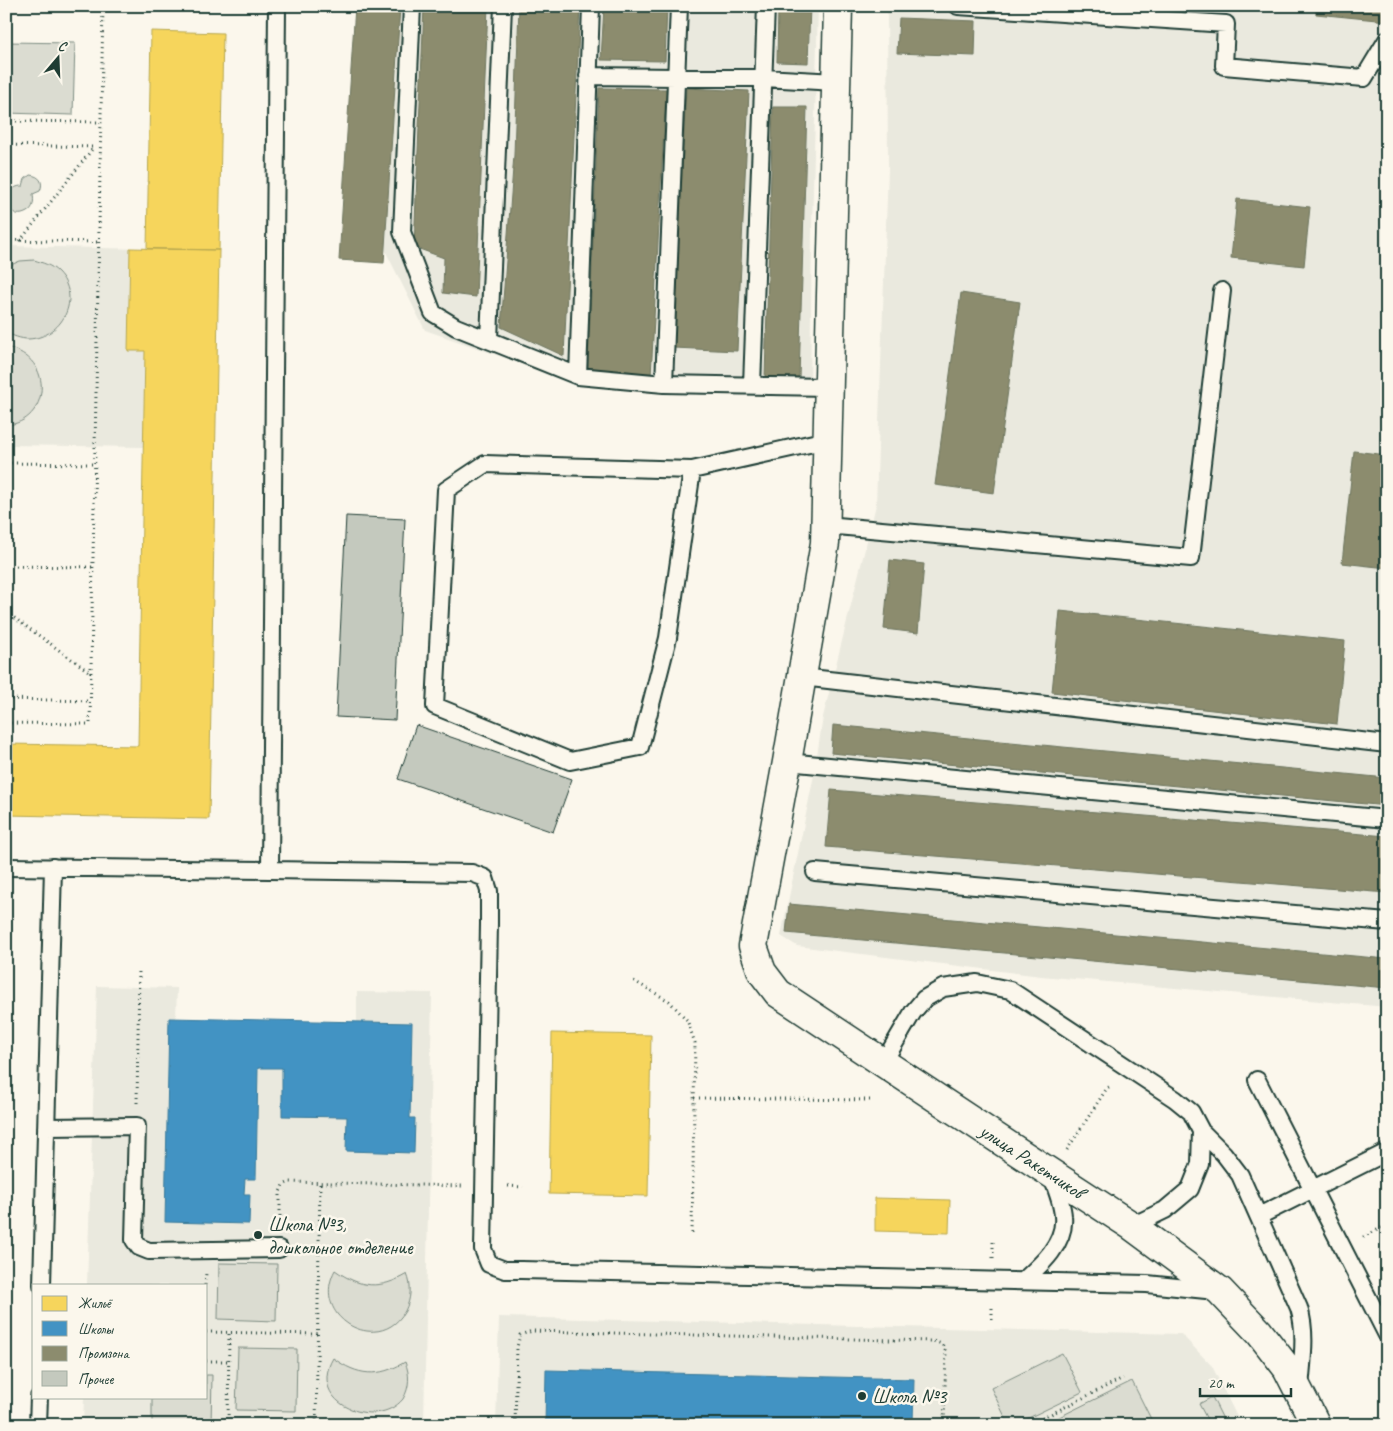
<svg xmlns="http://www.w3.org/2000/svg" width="1393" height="1431" font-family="Caveat,sans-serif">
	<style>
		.built { fill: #eae9de }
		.green { fill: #dbdcd1; stroke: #7d8c82 }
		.homes { fill: #f6d55c; stroke: #b6a750 }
		.schools { fill: #4393c3; stroke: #387998 }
		.industry { fill: #8c8c6e; stroke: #6b745d }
		.building { fill: #c4c9be; stroke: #1f3d34 }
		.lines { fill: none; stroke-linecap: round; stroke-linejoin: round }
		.service-casing { stroke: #1f3d34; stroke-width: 20 }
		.minor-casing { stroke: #1f3d34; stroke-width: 31 }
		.path { stroke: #1f3d34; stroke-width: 3; stroke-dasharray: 1 4; stroke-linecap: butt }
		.service { stroke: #fbf7ec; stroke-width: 16 }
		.minor { stroke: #fbf7ec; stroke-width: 28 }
		.poi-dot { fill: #1f3d34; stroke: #fbf7ec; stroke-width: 2 }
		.labels { text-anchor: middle; stroke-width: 5; stroke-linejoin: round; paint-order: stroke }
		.street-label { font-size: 20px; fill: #1f3d34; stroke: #fbf7ec }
		.poi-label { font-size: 20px; fill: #1f3d34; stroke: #fbf7ec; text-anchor: start }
	</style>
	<rect width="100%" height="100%" fill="#fbf7ec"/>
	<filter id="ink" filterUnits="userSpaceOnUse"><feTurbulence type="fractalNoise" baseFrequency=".02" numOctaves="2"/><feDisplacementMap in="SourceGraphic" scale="10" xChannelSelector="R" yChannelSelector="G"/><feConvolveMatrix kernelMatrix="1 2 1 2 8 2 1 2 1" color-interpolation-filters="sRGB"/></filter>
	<g filter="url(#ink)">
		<path class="built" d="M391 6H818L812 228 810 395 587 386 425 330 379 238Z
			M887 6H1387V1007L1041 976 797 946 781 936 814 775 823 717 876 505 888 169Z
			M6 246 147 249 143 447 6 445Z
			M97 986 177 988 176 1018 188 1019 357 1022V992L432 993 424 1425H83L84 1397H206V1285H87Z
			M499 1317 1181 1334 1212 1366 1241 1425H496Z"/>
		<path class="green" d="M6 42 75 43 73 115 6 113Z
			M30 175C40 176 44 182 40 191L33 194C34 202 34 208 27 212 6 224 0 185 23 186L25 179Z
			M34 260C43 263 51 265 58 272 83 298 62 338 28 339 21 339 12 336 6 332V267L20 261Z
			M6 347C57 358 49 423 6 425Z
			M219 1263 277 1264 276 1321 218 1319Z
			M335 1270C360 1288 380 1290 407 1274 412 1286 411 1299 405 1311 380 1356 309 1319 335 1270Z
			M238 1348 297 1349 296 1411 236 1410Z
			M1062 1353 1082 1392 1014 1425H1009L991 1388Z
			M333 1358C358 1376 378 1378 405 1362 410 1374 410 1387 403 1399 377 1431 306 1404 333 1358Z
			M206 1375H212L211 1425H152V1397H206Z
			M1132 1381 1154 1425H1043Z
			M1212 1397 1226 1425H1210L1199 1404Z"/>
		<path class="homes" d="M151 31 223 33 219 250 147 249Z
			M130 248 219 250 209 819 6 815V744L138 746 145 351H128Z
			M552 1033 651 1035 648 1196 549 1194Z
			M875 1198 950 1200 949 1233 875 1231Z"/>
		<path class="schools" d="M169 1018 412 1023 410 1118H415L414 1153 346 1151 347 1117 282 1116V1068H258L256 1179H245L244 1194H250L249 1224 165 1222Z
			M546 1370 914 1379 913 1425H545Z"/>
		<path class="industry" d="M355 6H400L384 263 339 260Z
			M424 6H488L476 297 443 293 444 258 414 247Z
			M519 6H580L564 356 501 327 514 155Z
			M604 6H667L665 61 601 60Z
			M778 6H810L808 63 777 62Z
			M1316 6H1387V21L1316 14Z
			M899 18 976 21 975 56 897 53Z
			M599 88 666 89 651 376 588 368Z
			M686 88 749 91 737 351 674 348Z
			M773 107H807L799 378 765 377Z
			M1237 199 1310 207 1304 266 1231 258Z
			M961 293 1020 302 994 493 935 485Z
			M1354 451 1387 455V568L1342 563Z
			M890 560 924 564 918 633 884 629Z
			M1060 611 1345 641 1337 724 1052 692Z
			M833 725 1387 778V806L831 753Z
			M831 790 1387 836V893L826 847Z
			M789 904 1387 959V988L786 933Z"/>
		<path class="building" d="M346 516 405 519 395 720 336 717Z
			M416 725 572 779 553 832 398 779Z"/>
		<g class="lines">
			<g class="service-casing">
				<path id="service" d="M412 6 402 232 433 313 456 327 578 376 664 384 828 387
					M958 6 1226 24 1224 66 1364 78 1387 40
					M588 76 764 78 836 82
					M489 339 503 6
					M578 376 591 6
					M664 384 679 6
					M752 385 766 6
					M692 470 668 638 640 747 570 761 435 706 446 490 485 464 692 470 827 440
					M826 525 1191 558 1222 291
					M802 677 1387 744
					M787 762 1387 819
					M6 867 270 870 277 6
					M270 870 472 873 485 878 489 891V924L483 1249 489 1264 505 1270H521L1147 1284 1216 1291
					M815 872 1387 922
					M883 1063 913 1012 924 999 943 988 977 983 1010 990 1175 1099 1191 1112 1201 1131 1200 1164 1190 1189 1165 1210 1132 1226
					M1257 1080 1387 1335
					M46 1127 137 1126 134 1240 139 1247 149 1251 279 1249
					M1201 1131 1224 1154 1240 1175 1299 1308C1307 1334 1302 1362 1300 1388
					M1259 1216 1387 1152
					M1023 1281C1041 1265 1066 1243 1063 1216 1062 1202 1056 1188 1051 1175
					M42 1285 53 867
					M38 1425 39 1397"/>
			</g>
			<g class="minor-casing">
				<g id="minor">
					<path id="s1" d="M838 6 825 543 787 762 753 946 762 972 778 993 1003 1142 1132 1226 1220 1291 1259 1332 1287 1368 1316 1425"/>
				</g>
			</g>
			<path class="path" d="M6 121 101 122
				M6 145 96 147
				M6 240 99 242
				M20 241 94 147
				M6 463 95 464
				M6 566 93 567
				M6 612 91 673
				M6 699 91 701
				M6 723 90 724 103 6
				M634 981 669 1001 687 1020 695 1043 692 1233
				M694 1098 871 1100
				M137 1103 139 969
				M1067 1150 1107 1088 1111 1086
				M508 1186 523 1187
				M280 1226V1192L283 1185 290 1182 462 1186
				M1363 1237 1387 1225
				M993 1258V1239
				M205 1285 206 1273
				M992 1319V1304
				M206 1332 318 1334
				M206 1361H229
				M228 1425 229 1333
				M316 1425 320 1183
				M515 1425 517 1347 520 1335 532 1331 933 1341 942 1344 946 1352 944 1425
				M1029 1425 1123 1378"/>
			<use href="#service" class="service"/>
			<use href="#minor" class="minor"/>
		</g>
	</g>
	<g class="poi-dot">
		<circle cx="258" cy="1235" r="5"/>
		<circle cx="862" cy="1396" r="5"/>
	</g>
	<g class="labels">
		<g class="street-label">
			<text dy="7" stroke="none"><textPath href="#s1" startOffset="1305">улица Ракетчиков</textPath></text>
		</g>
		<g class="poi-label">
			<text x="268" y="1231">Школа №3,<tspan x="268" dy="23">дошкольное отделение</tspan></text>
			<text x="872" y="1403">Школа №3</text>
		</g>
	</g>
	<rect width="1393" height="1431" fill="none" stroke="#fbf7ec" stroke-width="25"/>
	<rect x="12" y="12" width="1368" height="1406" fill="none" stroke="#1f3d34" stroke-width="2" filter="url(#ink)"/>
	<rect x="32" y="1284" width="175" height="115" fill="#fbf7ec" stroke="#a3ada2"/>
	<rect x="42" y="1296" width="25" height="15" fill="#f6d55c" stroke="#a3ada2"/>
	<text x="78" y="1308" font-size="15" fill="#1f3d34">Жильё</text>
	<rect x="42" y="1321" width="25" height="15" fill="#4393c3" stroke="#a3ada2"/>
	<text x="78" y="1334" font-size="15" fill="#1f3d34">Школы</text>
	<rect x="42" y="1346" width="25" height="15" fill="#8c8c6e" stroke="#a3ada2"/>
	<text x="78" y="1358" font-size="15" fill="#1f3d34">Промзона</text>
	<rect x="42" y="1371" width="25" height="15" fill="#c4c9be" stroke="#a3ada2"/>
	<text x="78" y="1384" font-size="15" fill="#1f3d34">Прочее</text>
	<g transform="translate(58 58) rotate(19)" stroke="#fbf7ec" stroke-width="4" paint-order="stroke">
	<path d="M0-4L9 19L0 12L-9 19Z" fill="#1f3d34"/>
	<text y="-8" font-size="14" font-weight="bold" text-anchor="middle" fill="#1f3d34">С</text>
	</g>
	<path d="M1200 1388v8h91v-8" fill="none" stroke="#1f3d34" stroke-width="2.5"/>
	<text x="1208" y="1388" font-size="15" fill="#1f3d34" stroke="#fbf7ec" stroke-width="4" paint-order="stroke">20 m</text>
</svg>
